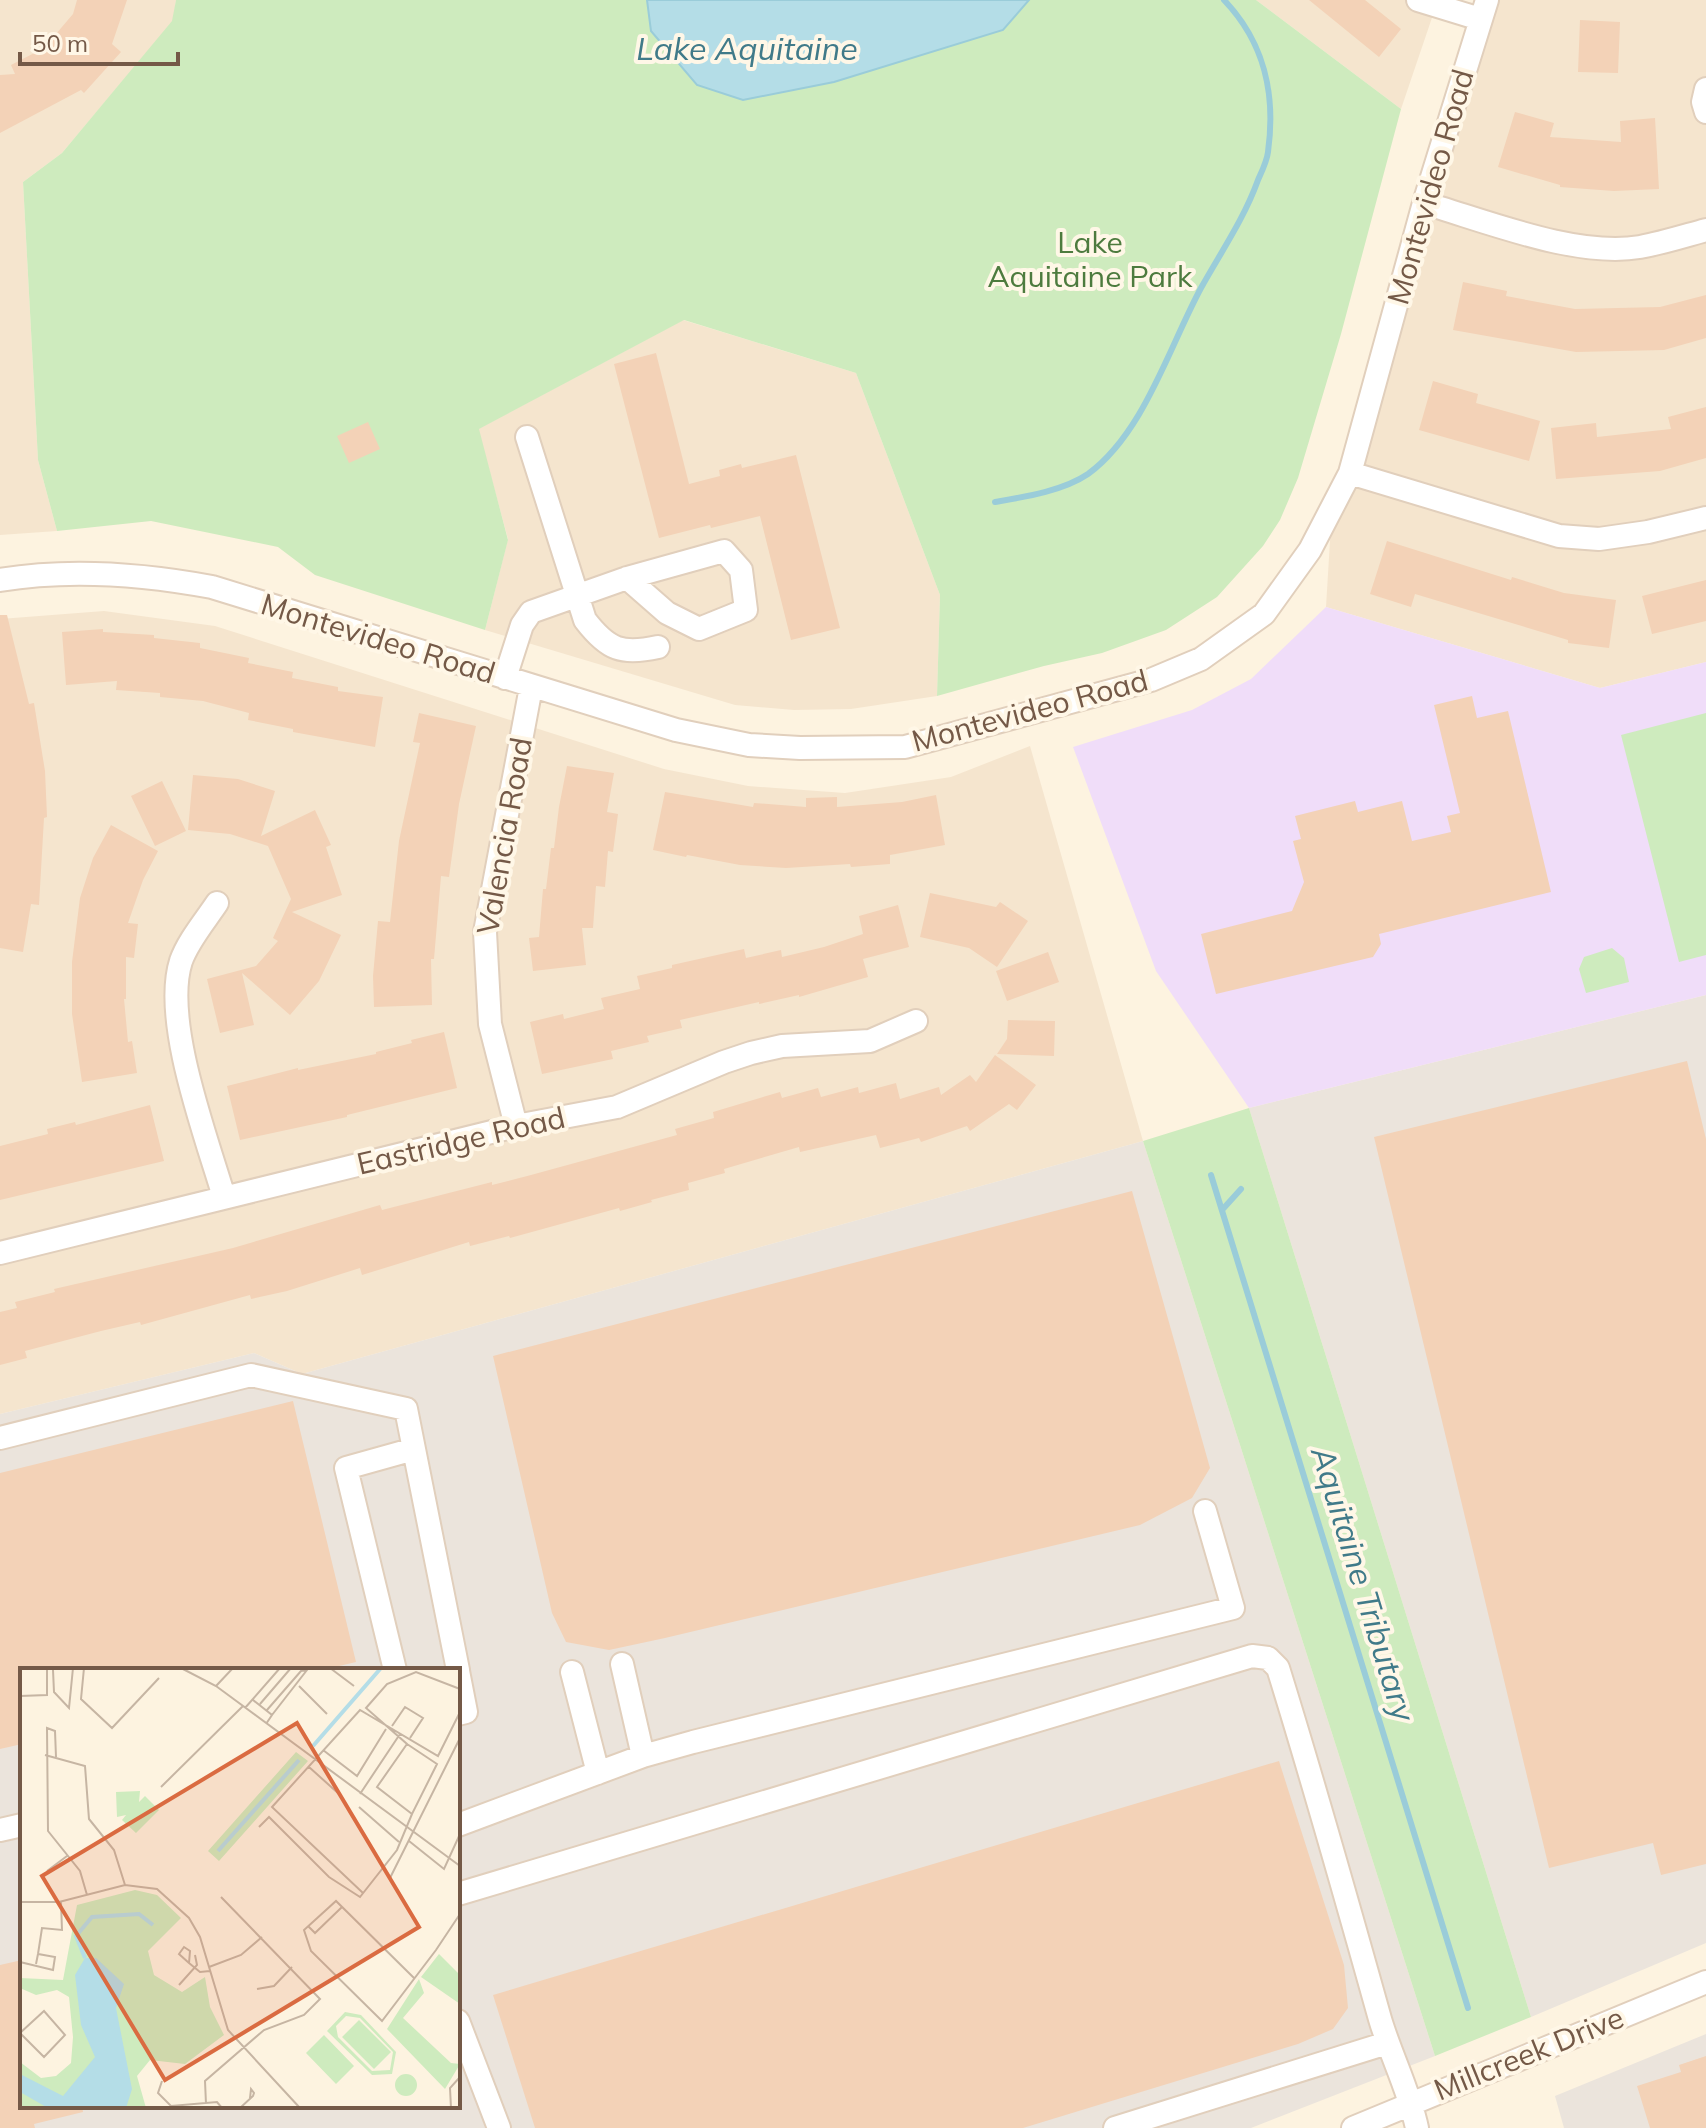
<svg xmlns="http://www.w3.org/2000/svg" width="1706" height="2128" font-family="Mulish,sans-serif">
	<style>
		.residential { fill: #f5e5ce }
		.industrial { fill: #ebe4dc; fill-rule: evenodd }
		.education { fill: #f0ddf9 }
		.green { fill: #ceebbe }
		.water { fill: #b4dde7; stroke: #9accd9; stroke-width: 2 }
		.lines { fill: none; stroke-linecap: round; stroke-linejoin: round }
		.stream { stroke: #9accd9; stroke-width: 6 }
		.building { fill: #f3d2b7 }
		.minor-casing { stroke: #e1cfbc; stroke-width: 26 }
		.minor { stroke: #fff; stroke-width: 22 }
		.labels { text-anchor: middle; stroke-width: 8; stroke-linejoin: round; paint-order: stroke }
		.street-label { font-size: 30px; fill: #745947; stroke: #fff7e7 }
		.park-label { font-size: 30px; fill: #4d7b3e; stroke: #fff7e7 }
		.water-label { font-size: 32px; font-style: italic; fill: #407a89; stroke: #fff7e7 }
		.inset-river { fill: none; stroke: #b4dde7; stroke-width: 4 }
		.inset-road { fill: none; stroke: #c6b5a3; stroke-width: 2 }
		.view { fill: #da6b41; fill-opacity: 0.15; stroke: #da6b41; stroke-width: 4 }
		.inset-edge { fill: none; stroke: #745947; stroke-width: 4 }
	</style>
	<rect width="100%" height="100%" fill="#fdf3e0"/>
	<path class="residential" d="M0 0H176L173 21 62 153 23 182 38 460 57 531 0 535Z
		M1256 0H1438L1401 109Z
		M1494 0H1706V662L1600 688 1326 607 1332 508 1389 332 1410 209Z
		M683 320 856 373 940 595 937 696 851 709 794 710 735 705 485 630 508 539 478 429Z
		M104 611 215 626 664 769 748 786 845 793 951 777 1030 746 1143 1141 302 1374 254 1353 0 1414V619Z"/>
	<path class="industrial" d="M1706 995V1943L1531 2017 1249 1108Z
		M1143 1141 1435 2056 1251 2128H0V1414L254 1353 302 1374ZM22 1670H458V2106H22Z
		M1706 2034V2128H1564L1555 2096Z"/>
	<path class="education" d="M1326 607 1600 688 1706 662V995L1249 1108 1156 971 1073 747 1192 710 1251 679Z"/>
	<path class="green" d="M176 0H1256L1401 109 1341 334 1298 478 1280 520 1263 546 1217 597 1166 630 1102 653 1044 666 937 696 940 595 856 373 684 320 479 429 508 540 485 630 315 575 278 547 151 521 57 531 38 460 23 182 62 153 172 21Z
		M1706 713V955L1679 962 1621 735Z
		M1612 948 1624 958 1629 982 1586 993 1579 969 1584 957Z
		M1249 1108 1531 2017 1435 2056 1143 1141Z"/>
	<path class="water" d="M647 0H1029L1003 30 834 82 743 100 697 85 651 31Z"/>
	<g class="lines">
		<path class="stream" d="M995 502C1024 497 1063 491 1088 474 1144 433 1169 347 1201 288 1221 252 1244 219 1258 180 1262 171 1267 161 1268 152 1276 94 1265 43 1224 0
			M1211 1175 1468 2008
			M1222 1210 1241 1189"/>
	</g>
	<path class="building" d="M77 0H127L112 44 121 52 84 93 81 90 0 133V75L15 74 11 65 44 48 73 14Z
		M1309 0H1365L1401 29 1379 57Z
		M1580 20 1620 22 1618 73 1578 72Z
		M1515 112 1554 123 1550 137 1621 142 1620 121 1655 118 1659 189 1614 191 1560 187V185L1498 167Z
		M1463 282 1507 291 1506 296 1575 309 1660 307 1706 295V338L1664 350 1576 352 1453 330Z
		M656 353 689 484 720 476 719 470 741 464 742 468 796 455 840 628 791 640 760 516 711 528 710 525 659 538 614 364Z
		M1433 381 1478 394 1476 403 1540 421 1529 461 1419 430Z
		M1706 407V458L1660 471 1556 479 1551 428 1596 423 1597 437 1671 429 1668 417Z
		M368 422 380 449 349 463 337 436Z
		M1387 541 1511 580 1512 577 1564 593 1616 600 1609 648 1568 643V640L1415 594 1411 607 1370 594Z
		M1706 580V621L1652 634 1642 596Z
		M0 615H7L29 704 34 703 45 771 47 817 44 818 39 905 31 904 23 952 0 948Z
		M103 629V632L154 635V638L200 643V648L249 658 248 663 293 672 292 678 338 687V691L383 697 375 747 293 732V729L248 720 249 713 203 701 160 697V693L116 690 117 681 66 685 62 632Z
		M1472 696 1477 718 1508 711 1551 892 1379 934 1381 944 1373 957 1216 994 1201 934 1292 911 1304 882 1293 841 1301 839 1295 816 1355 801 1358 812 1402 801 1412 841 1451 832 1447 816 1460 813 1434 705Z
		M419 713 476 726 459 804 449 877 441 876 434 959H431L432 1005 374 1007 373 976 378 921 390 922 399 841 420 743 413 742Z
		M567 766 614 773 607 812 618 814 613 852 608 851 605 887 596 886 593 928H582L586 965 533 971 529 938 539 937 543 889H546L551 848H554L559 807Z
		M193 775 238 779 275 791 261 836 315 810 331 845 326 847 342 895 292 912 341 935 319 981 290 1015 242 973 254 1025 220 1033 207 979 256 966 278 941 273 938 291 899 268 846 230 834 188 830Z
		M162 781 186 831 155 846 131 796Z
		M665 792 753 807 754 803 806 807V798L837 797V807L902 802 936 795 945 845 890 855V864L851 867 850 864 786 868 740 865 687 855 686 857 653 850Z
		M111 825 158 851 143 880 128 923 138 924 134 958 126 957V999H124L128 1042 132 1041 137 1073 82 1082 72 1014V962L80 898 93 858Z
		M930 893 996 907 1000 902 1028 921 997 967 969 948 920 937Z
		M898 905 909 947 863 959 868 977 799 997V995L759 1004V1002L680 1020 682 1028 647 1036 649 1042 611 1051 613 1059 542 1074 530 1022 563 1014 564 1019 604 1009 601 998 640 989 637 976 672 968V965L744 949 746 958 781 950 782 957 824 947 863 934 859 916Z
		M1048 952 1059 982 1007 1001 996 971Z
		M1008 1020 1055 1021 1054 1056 997 1054 1007 1039Z
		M444 1032 457 1088 347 1115V1117L240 1140 227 1086 298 1068V1070L376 1054V1052L412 1043 411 1040Z
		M995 1055 1036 1085 1017 1110 1009 1104 970 1131 967 1126 921 1142 919 1138 880 1148 876 1135 800 1152 799 1147 724 1169 725 1173 688 1183 689 1190 651 1200 652 1202 620 1211 619 1208 510 1238 509 1236 470 1246 469 1242 362 1275 360 1268 287 1291 251 1299 250 1295 141 1325 140 1322 101 1331 25 1351 27 1358 0 1365V1312L17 1308 15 1302 55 1292 54 1289 233 1248 380 1205 382 1210 492 1182V1185L531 1175 677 1135 675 1129 714 1118 713 1112 780 1092 782 1098 818 1088 821 1097 858 1087 859 1093 896 1083 900 1099 939 1087 941 1095 970 1075 976 1082Z
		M1687 1061 1706 1139V1864L1661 1875 1653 1843 1549 1868 1374 1137Z
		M150 1105 164 1161 0 1200V1146L48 1134 47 1129 75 1122 76 1125Z
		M1132 1191 1210 1468 1192 1498 1140 1525 665 1638 609 1650 566 1642 552 1613 493 1356Z
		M293 1401 356 1662 322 1670H22V1744L0 1749V1473Z
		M1279 1761 1344 1965 1348 2008 1333 2029 1298 2044 1023 2128H535L493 1995Z
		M22 1960V2106H82L83 2112 34 2124 35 2128H0V1965Z
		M1706 2056V2128H1650L1637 2086 1681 2072 1679 2065Z"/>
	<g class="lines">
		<g class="minor-casing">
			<path id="minor" d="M1418 0 1480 19
				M1706 89 1703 102 1706 112
				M1424 203C1486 221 1577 258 1640 247 1662 243 1684 236 1706 230
				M527 437 585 620C608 650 622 655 658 647
				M1350 473 1559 536 1599 539 1648 532 1706 518
				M0 580C71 568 142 574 212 587L676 730 749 745 800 748 905 747 1151 680 1201 659 1264 614 1310 550 1350 473 1424 203 1487 0
				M505 678 522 625 531 612 627 578 724 551 741 570 746 610 699 629 667 613 627 578
				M217 903C205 921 188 941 181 961 162 1020 206 1136 224 1197
				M516 1126 490 1024 485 932 531 687
				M0 1253 516 1126 617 1107 724 1062 751 1053 782 1046 870 1041 916 1021
				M0 1438 251 1375 406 1409 458 1670
				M622 1664 643 1756
				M395 1670 346 1468 414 1449
				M458 1671 466 1712 458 1714
				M572 1672 598 1773
				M458 1825 643 1756 693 1742 1233 1608 1205 1511
				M0 1830 22 1825
				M458 1894 1252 1656 1268 1658 1278 1668C1314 1784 1347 1901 1380 2019 1391 2056 1409 2090 1417 2128
				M458 2021 499 2128
				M1115 2128 1387 2043
				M1353 2128 1706 1982"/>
		</g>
		<use href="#minor" class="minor"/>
	</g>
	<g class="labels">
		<g class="street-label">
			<text transform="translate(1431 187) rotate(-74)" y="10">Montevideo Road</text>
			<text transform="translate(378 639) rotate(17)" y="10">Montevideo Road</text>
			<text transform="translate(1030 711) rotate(-15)" y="10">Montevideo Road</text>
			<text transform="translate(505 836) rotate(-80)" y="10">Valencia Road</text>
			<text transform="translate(461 1141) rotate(-13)" y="10">Eastridge Road</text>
			<text transform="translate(1529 2054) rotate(-22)" y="10">Millcreek Drive</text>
		</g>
		<g class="park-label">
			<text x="1090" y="253">Lake<tspan x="1090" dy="34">Aquitaine Park</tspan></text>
		</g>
		<g class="water-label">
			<text x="747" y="60">Lake Aquitaine</text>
			<text transform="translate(1363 1584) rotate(73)" y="11">Aquitaine Tributary</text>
		</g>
	</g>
	<g transform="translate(20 1668)">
		<rect width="440" height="440" fill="#fdf3e0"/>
		<path d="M276 84 288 93 199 193 188 183ZM120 123 119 134 125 128 139 142 116 165 102 152 106 147 97 149 96 124ZM115 222 137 227 161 250 128 283 134 307 162 324 185 309 190 339 204 367 165 396 130 392 117 408 126 440H0V394L21 410 36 408 51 395 53 369 49 329 37 322 16 327 0 320V310L43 312 57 237ZM419 286 440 307V336L401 309ZM399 311 404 325 383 350 431 395 440 396 425 421 367 361ZM325 344 341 347 376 384 372 406 352 407 307 363ZM326 348 340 350 373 384 370 402 352 403 318 369 316 358ZM339 352 371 384 354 401 322 369ZM304 367 334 398 316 416 286 385ZM375 417a11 11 0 1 1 22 0a11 11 0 1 1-22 0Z" fill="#ceebbe" fill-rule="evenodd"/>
		<path d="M65 290H76L104 316 96 340 112 421 106 440H28L0 424V406L43 428 75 389 61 357 55 307Z" fill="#b4dde7"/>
		<path class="inset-river" d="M293 78 361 0M198 183 279 92M65 290 56 268 72 249 119 246 133 257"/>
		<path class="inset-road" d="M64 0 61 31 92 60 139 10M161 0 196 18 440 198M310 0 334 18M33 2 34 24 49 40 53 0M196 18 213 0M279 18 307 46M0 28 27 27V0M233 32 252 47 246 56M240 36 271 0M225 40 260 0M247 42 281 3 287 2 252 47M372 58 385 39 403 50 390 70M387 76 417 96 392 146 357 119 387 76 346 40 367 16 396 4 440 21M303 82 337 108 366 61M25 87 65 98 69 151 94 182 105 217M36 89 35 63 27 60 28 163 60 203 67 227M289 99 319 126M141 119 223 38M340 126 380 66M339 139 379 174M239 159 249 149 309 209 340 229 377 182 392 146M389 173 424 201 440 166M27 203 47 188M370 210 440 70M343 225 252 139 340 42 418 88 440 44M0 234H39L105 217 137 221 169 250 180 269 208 362 280 440M288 258 295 265 322 239M18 286 22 260 42 262 41 234M0 294 33 302 35 289 18 286 16 296M169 295 170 283 164 279 159 286 169 295 180 304 190 303M189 299 221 287 242 269M394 310 316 233 284 262 291 283 362 353 416 282 440 246M159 317 177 297 175 287M237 321 254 318 272 299M0 364V365L24 389 45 367 24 343 0 365M142 413 138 425 151 438 197 434 202 440M186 436 185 413 244 362 284 347 300 331 201 229M220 440 233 428 234 425 231 421 230 430M431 440 430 420 440 409"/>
		<path class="view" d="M277 55 399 259 145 412 22 208Z"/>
		<rect width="440" height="440" class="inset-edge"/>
	</g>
	<path d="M20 52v12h158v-12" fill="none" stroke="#745947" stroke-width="4"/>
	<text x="32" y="52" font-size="24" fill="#745947" stroke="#fff7e7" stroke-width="6" paint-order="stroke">50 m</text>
</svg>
